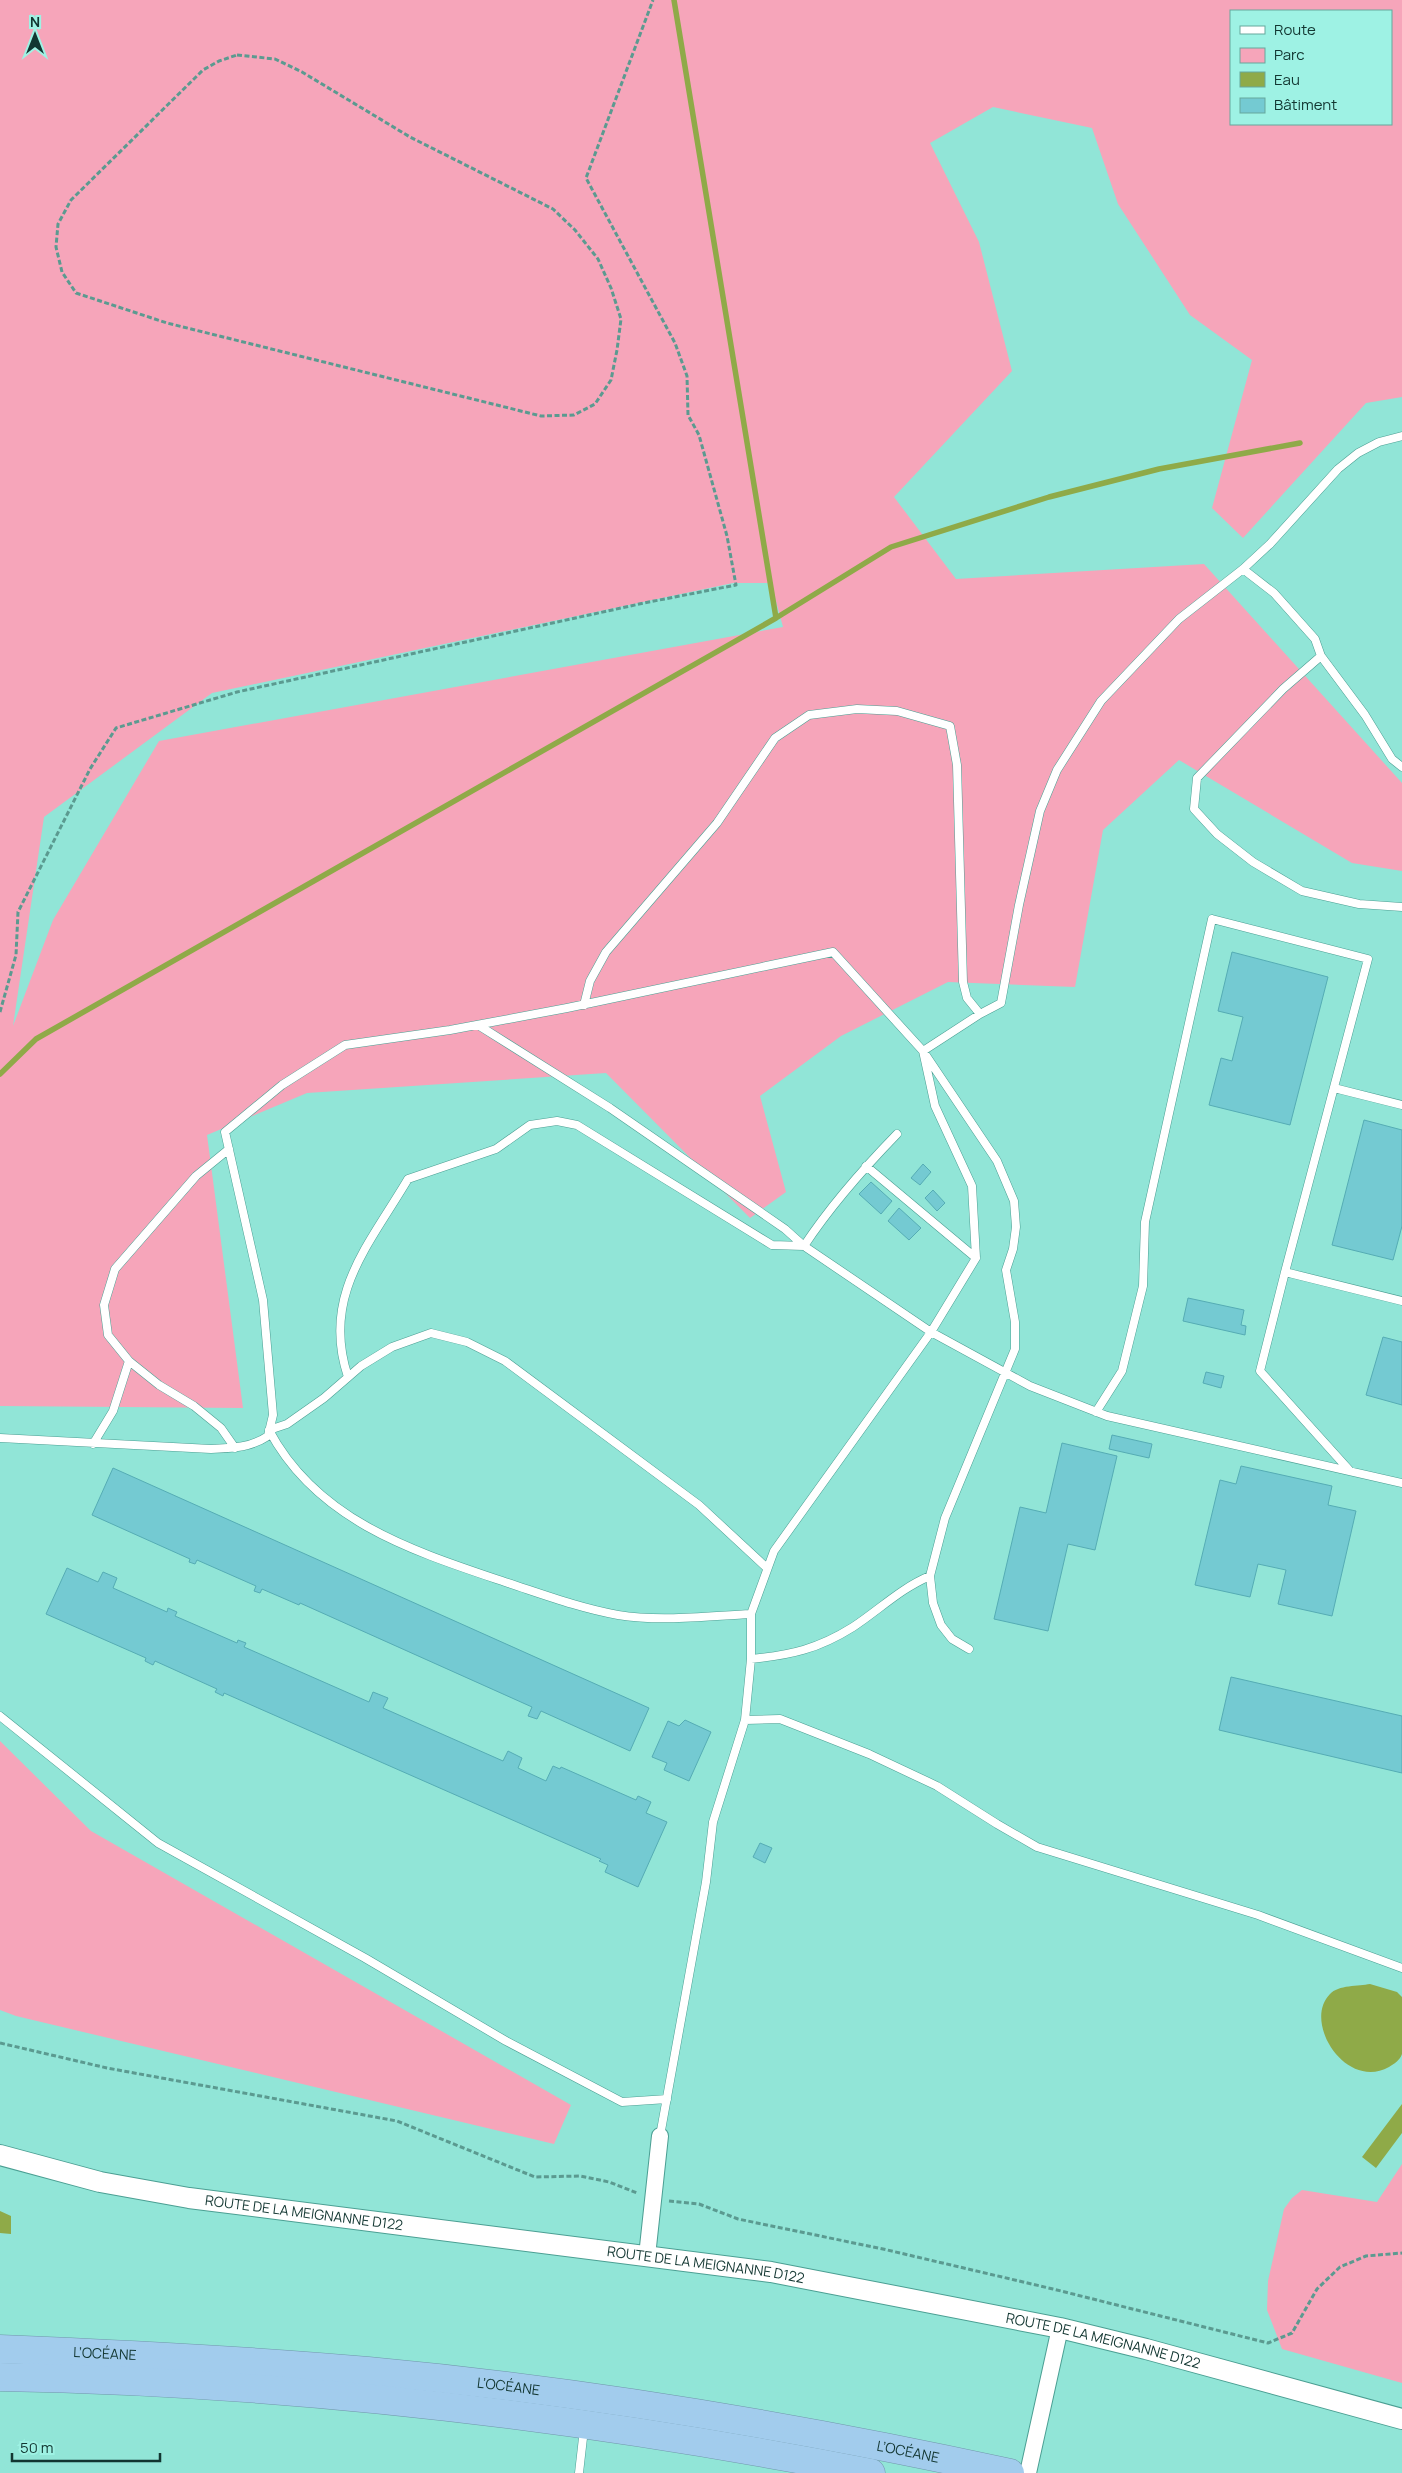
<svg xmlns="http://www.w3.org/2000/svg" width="1402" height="2473" font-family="Manrope,sans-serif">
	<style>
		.green { fill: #f6a5ba; fill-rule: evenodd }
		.water { fill: #8faa48 }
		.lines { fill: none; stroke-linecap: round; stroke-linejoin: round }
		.stream { stroke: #8faa48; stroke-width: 5.5 }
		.building { fill: #74cad2; stroke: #55acb4 }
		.service-casing { stroke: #4b9f93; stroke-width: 9 }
		.minor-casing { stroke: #4b9f93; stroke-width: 18 }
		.tertiary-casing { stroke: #4b9f93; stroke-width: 22 }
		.motorway-casing { stroke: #7098ab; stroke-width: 29 }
		.path { stroke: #5b9a90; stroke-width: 3; stroke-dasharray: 5 2.5; stroke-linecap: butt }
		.service { stroke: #fff; stroke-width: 8 }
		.minor { stroke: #fff; stroke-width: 16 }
		.tertiary { stroke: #fff; stroke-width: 20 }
		.motorway { stroke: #a2cced; stroke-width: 28 }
		.labels { text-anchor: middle; stroke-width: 4; stroke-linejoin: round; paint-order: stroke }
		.street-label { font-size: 14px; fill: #123631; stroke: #9ef2e4 }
	</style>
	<rect width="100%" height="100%" fill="#91e5d7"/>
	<path class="green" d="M0 0H1402V397L1366 403 1243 538 1212 508 1252 360 1190 315 1118 204 1092 128 993 107 930 143 979 242 1012 371 894 497 956 579 1204 564 1402 783V871L1352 863 1179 760 1103 830 1075 987 948 982 841 1036 760 1096 786 1192 750 1218 606 1073 307 1093 207 1135 243 1408 0 1406ZM1231 11H1391V124H1231ZM733 583H771L783 627 159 741 53 920 13 1026 44 817 212 693Z
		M0 1741 91 1831 571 2105 554 2144 16 2016 0 2010Z
		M1402 2164V2383L1282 2349 1267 2310 1268 2281 1284 2209 1292 2198 1302 2190 1377 2202Z"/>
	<path class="water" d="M1370 1984 1397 1992 1402 1997C1402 2009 1402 2044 1402 2054 1400 2060 1394 2064 1389 2067 1346 2091 1302 2022 1330 1994 1338 1985 1359 1986 1370 1984Z
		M1402 2104V2133L1376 2168 1362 2157Z
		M0 2211 11 2216V2234L0 2233Z"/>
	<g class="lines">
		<path class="stream" d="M776 618 891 547 1049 497 1159 469 1300 443
			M0 1074 36 1039 776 618 674 0"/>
	</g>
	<path class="building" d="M1232 952 1328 977 1290 1125 1209 1105 1221 1058 1232 1061 1243 1017 1218 1011Z
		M1364 1120 1402 1130V1226L1393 1260 1332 1245Z
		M923 1164 931 1172 920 1185 911 1178Z
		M871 1182 892 1201 881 1214 859 1194Z
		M933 1190 945 1203 937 1211 925 1198Z
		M899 1208 921 1228 909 1240 888 1221Z
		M1188 1298 1244 1310 1241 1325 1246 1326 1245 1335 1183 1321Z
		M1383 1337 1402 1342V1405L1366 1395Z
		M1206 1372 1224 1376 1221 1388 1203 1383Z
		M1112 1435 1152 1444 1149 1458 1109 1449Z
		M1062 1443 1117 1456 1095 1550 1068 1544 1048 1631 994 1619 1020 1507 1046 1513Z
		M1241 1466 1332 1486 1328 1505 1356 1511 1332 1616 1278 1604 1286 1570 1258 1564 1250 1597 1195 1585 1220 1480 1236 1484Z
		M113 1468 649 1708 630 1751 541 1711 537 1719 528 1716 532 1707 300 1603 299 1605 262 1589 260 1593 254 1591 256 1586 197 1560 195 1564 189 1562 190 1559 92 1515Z
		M67 1568 98 1582 103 1572 117 1578 113 1588 167 1612 168 1608 177 1612 175 1616 237 1643 238 1640 246 1643 244 1647 369 1702 373 1692 388 1698 383 1708 503 1761 508 1751 522 1758 518 1768 546 1781 553 1766 560 1769 561 1767 636 1800 638 1796 651 1802 646 1813 667 1822 638 1887 605 1872 608 1865 599 1861 601 1859 224 1693 223 1696 215 1692 217 1689 155 1661 153 1665 145 1661 146 1658 46 1614Z
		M1231 1677 1402 1716V1773L1219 1730Z
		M685 1720 711 1732 689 1781 664 1770 667 1763 652 1757 668 1721 679 1726Z
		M760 1843 772 1848 765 1863 753 1857Z"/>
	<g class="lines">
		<g class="service-casing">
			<path id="service" d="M1243 569 1274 593 1315 639 1321 656 1365 715 1392 759 1402 767
				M1321 656 1283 689 1197 778 1194 809 1217 834 1253 862 1302 891 1359 904 1402 907
				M584 1005 590 981 606 952 717 823 775 738 809 715 857 709 897 711 950 726 957 765 963 982 967 998 980 1014
				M478 1025 610 1108 785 1229 804 1246
				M1334 1088 1402 1105
				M229 1149 196 1176 115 1269 104 1305 108 1335 129 1361 159 1385 194 1406 221 1428 235 1448
				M866 1166 976 1258
				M348 1377C321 1296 369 1245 408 1179L496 1149 530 1125 557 1121 577 1125 772 1245 804 1246
				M1096 1412 1122 1371 1143 1286 1145 1222 1212 919 1368 959 1285 1272
				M0 1438 211 1449C232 1448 250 1448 268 1436L273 1415 263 1300 225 1132 282 1085 345 1045 450 1030 567 1008 833 952 923 1051 935 1106 972 1186 976 1258 931 1332 804 1246C831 1205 863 1169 897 1134
				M93 1444 113 1411 129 1361
				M1350 1471 1260 1371 1285 1272 1402 1301
				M751 1614C708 1616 661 1622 618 1615 579 1608 542 1594 505 1582 413 1551 317 1521 269 1430L287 1424 324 1398 361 1366 392 1347 431 1333 467 1342 505 1361 699 1505 767 1568
				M969 1649 952 1639 941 1625 933 1603 930 1576 945 1518 1015 1349V1322L1006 1270 1013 1249 1016 1227 1014 1201 997 1161 923 1051 980 1014 1001 1003 1019 905 1040 811 1057 770 1101 701 1179 619 1243 569 1270 544 1338 469 1358 453 1379 442 1402 436
				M751 1659C791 1655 818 1649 853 1627 879 1610 901 1588 930 1576
				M0 1716 158 1843 365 1958 506 2041 622 2102 667 2099
				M745 1720 751 1659V1614L774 1551 931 1332 1030 1386 1107 1416 1402 1483
				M660 2136 706 1882 713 1822 745 1720 780 1719 869 1754 937 1786 997 1824 1037 1847 1258 1915 1402 1968
				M579 2473 584 2429"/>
		</g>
		<g class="minor-casing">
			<path id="minor" d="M647 2256 660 2136
				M1028 2473 1060 2328"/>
		</g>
		<g class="tertiary-casing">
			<g id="tertiary">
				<path id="s1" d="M0 2155 100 2182 189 2198 771 2272 1060 2328 1146 2349 1402 2419"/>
			</g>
		</g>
		<g class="motorway-casing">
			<g id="motorway">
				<path id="s2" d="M0 2349C123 2354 246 2360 368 2371 584 2391 799 2427 1010 2473"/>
				<path d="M0 2377C291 2382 586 2417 871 2473"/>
			</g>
		</g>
		<path class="path" d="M237 55 275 59 302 72 410 137 553 209 575 230 598 259 611 288 621 319 617 350 611 380 595 404 574 415 541 416 167 323 76 293 62 272 56 247 58 224 71 200 203 70 219 61Z
			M0 1012 16 955 18 912 90 769 116 728 237 692 644 603 736 585 727 536 699 435 688 415 687 376 675 343 586 178 653 0
			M0 2043 107 2068 397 2121 535 2177 580 2176 609 2182 637 2193
			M669 2201 699 2204 738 2219 883 2249 1053 2289 1268 2343 1292 2333 1317 2289 1340 2267 1366 2256 1402 2253"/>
		<use href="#service" class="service"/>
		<use href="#minor" class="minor"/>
		<use href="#tertiary" class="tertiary"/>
		<use href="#motorway" class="motorway"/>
	</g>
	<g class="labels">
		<g class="street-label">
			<text dy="5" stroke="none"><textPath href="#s1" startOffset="310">ROUTE DE LA MEIGNANNE D122</textPath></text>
			<text dy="5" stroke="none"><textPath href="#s1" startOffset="715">ROUTE DE LA MEIGNANNE D122</textPath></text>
			<text dy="5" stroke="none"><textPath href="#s1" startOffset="1120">ROUTE DE LA MEIGNANNE D122</textPath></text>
			<text dy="5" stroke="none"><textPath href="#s2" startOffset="105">L’OCÉANE</textPath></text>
			<text dy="5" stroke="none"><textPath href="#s2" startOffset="510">L’OCÉANE</textPath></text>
			<text dy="5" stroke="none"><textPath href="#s2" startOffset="915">L’OCÉANE</textPath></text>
		</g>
	</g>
	<rect x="1230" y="10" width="162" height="115" fill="#9ef2e4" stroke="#66a79c"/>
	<rect x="1240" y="26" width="25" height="8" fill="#ffffff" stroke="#66a79c"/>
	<text x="1274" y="35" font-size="15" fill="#123631">Route</text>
	<rect x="1240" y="48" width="25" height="15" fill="#f6a5ba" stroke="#66a79c"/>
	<text x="1274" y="60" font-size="15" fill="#123631">Parc</text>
	<rect x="1240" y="72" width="25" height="15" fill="#8faa48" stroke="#66a79c"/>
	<text x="1274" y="85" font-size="15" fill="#123631">Eau</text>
	<rect x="1240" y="98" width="25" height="15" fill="#74cad2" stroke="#66a79c"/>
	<text x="1274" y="110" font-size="15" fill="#123631">Bâtiment</text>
	<g transform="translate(35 35)" stroke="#9ef2e4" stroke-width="4" paint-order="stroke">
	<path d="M0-4L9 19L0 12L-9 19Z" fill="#123631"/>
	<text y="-8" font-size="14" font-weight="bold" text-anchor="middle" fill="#123631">N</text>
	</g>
	<path d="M12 2453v8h148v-8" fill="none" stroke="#123631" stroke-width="2.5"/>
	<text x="20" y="2453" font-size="15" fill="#123631" stroke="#9ef2e4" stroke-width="4" paint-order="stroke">50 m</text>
</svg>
